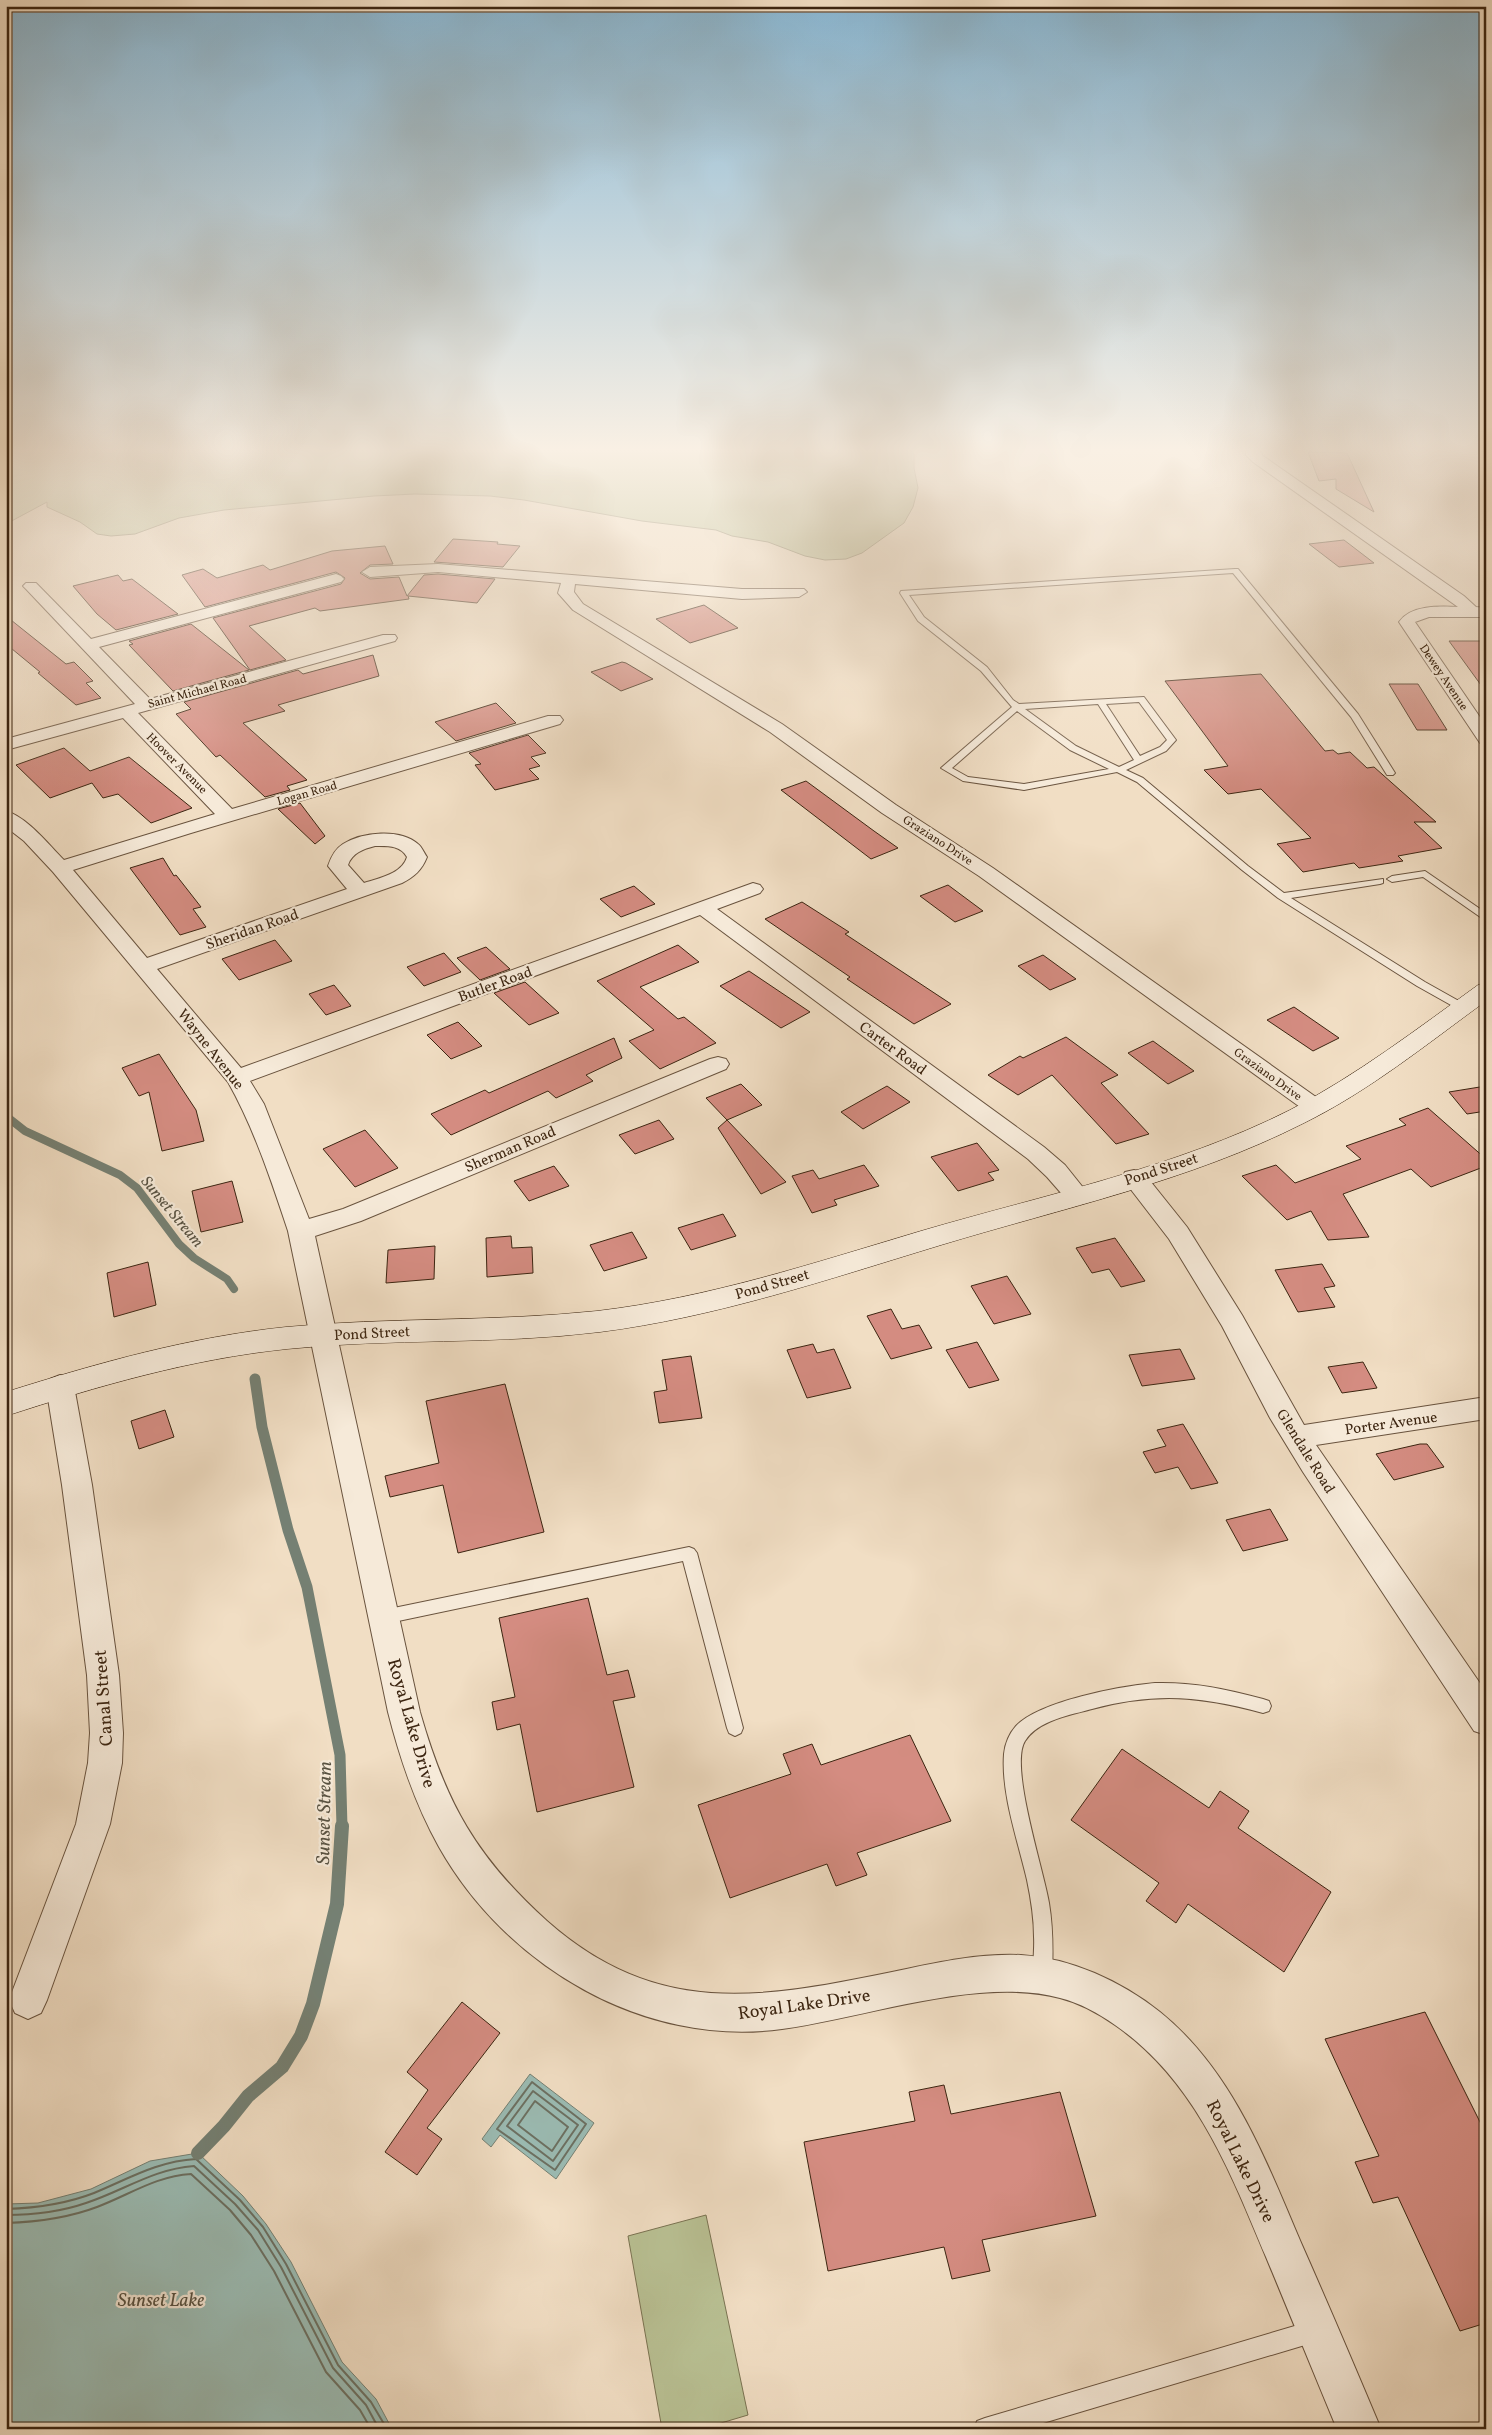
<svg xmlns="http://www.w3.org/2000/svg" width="1492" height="2435" font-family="Vollkorn,serif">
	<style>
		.green { fill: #b9c194; stroke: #7a7352 }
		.water { fill: #9bbcb4; stroke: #758073 }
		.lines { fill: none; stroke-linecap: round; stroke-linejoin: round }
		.shore { stroke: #6c7062; stroke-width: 2 }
		.stream-far2 { stroke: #758073; stroke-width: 8 }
		.stream-far1 { stroke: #758073; stroke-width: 11 }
		.stream { stroke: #758073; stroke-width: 14 }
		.building { fill: #d48c81; stroke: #3c2511 }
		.lane-casing { stroke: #69533e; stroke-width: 2 }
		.street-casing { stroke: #69533e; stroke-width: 2 }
		.secondary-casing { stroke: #3c2511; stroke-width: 1 }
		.lane { fill: #f6ead9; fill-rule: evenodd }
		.street { fill: #f6ead9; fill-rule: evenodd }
		.secondary { fill: #f6ead9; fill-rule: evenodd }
		.labels { text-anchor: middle; stroke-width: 4.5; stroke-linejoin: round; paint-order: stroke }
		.far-street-label { font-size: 12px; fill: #3c2511; stroke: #f6ead9 }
		.street-label { font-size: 15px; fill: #3c2511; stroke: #f6ead9 }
		.water-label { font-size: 16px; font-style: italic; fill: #585242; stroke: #f6ead9 }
		.near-street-label { font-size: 18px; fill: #3c2511; stroke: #f6ead9 }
		.near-water-label { font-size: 19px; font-style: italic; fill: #585242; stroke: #f6ead9 }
	</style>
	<rect width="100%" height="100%" fill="#f1dec4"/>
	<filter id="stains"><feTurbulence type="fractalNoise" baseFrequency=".004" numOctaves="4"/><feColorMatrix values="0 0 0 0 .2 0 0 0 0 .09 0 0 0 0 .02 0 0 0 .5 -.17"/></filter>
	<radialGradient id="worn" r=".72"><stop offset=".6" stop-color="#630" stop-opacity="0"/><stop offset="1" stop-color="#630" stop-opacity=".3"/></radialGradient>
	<path class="green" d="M6 448H907L914 454V468L918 488 913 507 904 523 862 553 846 559 825 560 805 556 768 542 732 536 716 530 642 521 524 500 490 496 415 494 374 496 224 510 179 518 135 534 111 536 97 534 80 522 47 507V502L6 524Z
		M706 2215 748 2415 701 2429H662L628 2236Z"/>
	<path class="water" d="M530 2074 594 2123 556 2179 500 2135 491 2147 482 2139Z
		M198 2153 243 2196 266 2224 291 2262 342 2362 376 2399 392 2429H6V2204L38 2203 91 2189 150 2161Z"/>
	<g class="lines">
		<path class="shore" d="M532 2082 586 2124 555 2170 497 2129Z
			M533 2091 578 2125 553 2161 507 2126Z
			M535 2101 568 2127 552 2151 518 2125Z
			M6 2209C36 2208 66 2204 94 2193 128 2179 158 2161 196 2159L240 2200 263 2227 286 2264 338 2365 371 2402 387 2429
			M6 2215C33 2215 60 2212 86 2203 123 2191 153 2169 194 2166L235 2204 258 2230 281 2267 333 2368 366 2405 379 2429
			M6 2223C37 2222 68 2218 97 2207 129 2195 156 2176 191 2174L230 2210 251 2235 274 2271 326 2372 360 2410 371 2429"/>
		<path class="stream-far2" d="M6 1116 25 1131 120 1175 137 1188 179 1244 194 1258 227 1279 234 1289"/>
		<path class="stream-far1" d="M255 1379 262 1427 288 1530 307 1587 340 1755 342 1827"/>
		<path class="stream" d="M198 2153 224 2126 248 2096 282 2067 301 2036 313 2004 337 1904 342 1826"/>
	</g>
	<path class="building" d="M1308 452 1347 453 1374 512 1336 489V479L1319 481Z
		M453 539 498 542 497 544 520 546 503 567 434 562Z
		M1344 540 1374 563 1339 567 1309 544Z
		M385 546 393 564 370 565 360 573 370 579 399 577 407 596 424 575 438 574 495 579 477 603 408 596 409 599 320 611 315 608 249 626 286 660 250 670 213 618 341 584 345 578 336 572 205 607 182 575 203 569 217 578 263 565 270 570 332 551Z
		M118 575 123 581 132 579 178 614 116 630 97 614 73 586Z
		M704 605 738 628 690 643 656 619Z
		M6 616 66 664 74 662 93 681 86 683 101 698 76 705 38 673 40 672 6 644Z
		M191 624 249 670 173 691 129 645 133 644 129 641Z
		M1449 641H1486V692Z
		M373 655 379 676 278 705 285 711 243 723 307 780 287 786 290 790 265 797 220 755 216 757 176 714 191 709 184 702 298 670 303 674Z
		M622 662 626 663 653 679 621 691 591 672Z
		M1261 674 1325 751 1333 750 1338 754 1350 752 1367 768 1374 767 1436 822H1414L1442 848 1398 856 1403 861 1359 868 1354 863 1303 872 1277 844 1311 838 1261 789 1228 794 1204 770 1228 766 1165 681Z
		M1389 684H1418L1447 730H1417Z
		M496 703 516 723 456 741 435 722Z
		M528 735 546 753 531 757 540 766 529 769 539 779 495 790 475 765 481 764 469 753Z
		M64 748 90 771 129 757 192 808 151 823 118 794 103 798 92 783 50 798 16 765Z
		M806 781 874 831 898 848 871 859 781 790Z
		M300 803 325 836 315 844 278 809Z
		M163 858 174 876 176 875 201 907 193 909 206 927 180 935 130 868Z
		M948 885 983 911 955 922 920 896Z
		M634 886 655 904 621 917 600 899Z
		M802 902 849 932 845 934 951 1004 914 1024 847 979 850 977 765 919Z
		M275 940 292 961 239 980 222 959Z
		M678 945 699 962 640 987 678 1019 684 1017 716 1043 660 1069 629 1041 654 1030 597 981Z
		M486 947 510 969 480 980 457 958Z
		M444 953 461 972 424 986 407 967Z
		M1043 955 1076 979 1050 990 1018 966Z
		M749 971 810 1012 781 1028 720 986Z
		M525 982 559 1013 529 1025 494 993Z
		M334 985 351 1006 326 1015 309 994Z
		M1294 1007 1339 1038 1313 1051 1267 1020Z
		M458 1022 482 1046 451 1059 427 1035Z
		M1066 1037 1118 1075 1101 1083 1149 1134 1116 1144 1052 1075 1018 1095 988 1075 1020 1056 1023 1058Z
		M614 1038 622 1058 586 1075 593 1081 556 1098 548 1091 451 1135 431 1114 485 1090 489 1093Z
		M1153 1041 1194 1071 1168 1084 1128 1053Z
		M159 1054 196 1110 204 1141 162 1151 149 1092 139 1096 122 1068Z
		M741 1084 762 1105 727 1120 706 1098Z
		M887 1086 910 1102 863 1129 841 1112Z
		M1486 1086V1111L1467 1114 1449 1092Z
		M1428 1108 1486 1159V1166L1431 1187 1411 1169 1343 1194 1369 1237 1328 1240 1311 1211 1287 1220 1242 1176 1276 1165 1295 1183 1361 1159 1346 1146 1406 1125 1399 1119Z
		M659 1120 674 1139 635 1154 619 1135Z
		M727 1120 786 1182 761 1194 718 1128Z
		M365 1130 398 1168 355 1187 323 1149Z
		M977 1143 999 1170 988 1173 994 1180 958 1191 931 1157Z
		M864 1165 879 1186 834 1200 837 1205 812 1213 792 1176 813 1170 819 1179Z
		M554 1166 569 1186 529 1201 514 1181Z
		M232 1181 243 1222 201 1232 192 1191Z
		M723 1214 736 1236 691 1250 678 1228Z
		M632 1232 647 1258 604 1271 590 1245Z
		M511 1236 512 1248 532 1247 533 1273 487 1277 486 1238Z
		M1115 1238 1145 1281 1121 1287 1109 1269 1092 1273 1076 1248Z
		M435 1246 434 1279 386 1283 388 1250Z
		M148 1262 156 1305 114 1317 107 1273Z
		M1322 1264 1335 1286 1324 1288 1335 1307 1298 1312 1275 1270Z
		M1007 1276 1031 1314 994 1324 971 1286Z
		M891 1309 902 1329 919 1325 932 1348 891 1359 867 1316Z
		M977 1342 999 1380 969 1388 946 1350Z
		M813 1344 817 1353 834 1349 851 1388 807 1398 787 1350Z
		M1180 1349 1195 1379 1142 1386 1129 1355Z
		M691 1356 702 1418 659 1423 654 1392 667 1390 662 1360Z
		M1363 1362 1377 1388 1342 1393 1328 1367Z
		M505 1384 544 1532 458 1553 443 1485 390 1497 385 1476 439 1463 426 1401Z
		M165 1410 174 1437 139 1449 131 1421Z
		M1183 1424 1218 1483 1191 1489 1178 1467 1155 1473 1143 1452 1166 1446 1157 1430Z
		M1420 1444H1427L1444 1467 1394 1480 1376 1454Z
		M1270 1509 1288 1540 1243 1551 1226 1520Z
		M588 1598 607 1675 628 1670 635 1697 613 1701 634 1787 537 1812 520 1724 497 1730 492 1702 515 1697 499 1618Z
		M910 1735 951 1821 857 1853 867 1875 836 1886 827 1864 730 1898 698 1805 791 1774 783 1754 812 1744 821 1765Z
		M1122 1749 1209 1808 1220 1791 1249 1811 1238 1828 1331 1892 1284 1972 1188 1904 1176 1923 1146 1901 1159 1883 1071 1820Z
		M462 2002 500 2033 427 2128 442 2139 417 2175 385 2152 428 2090 407 2072Z
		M1425 2012 1486 2134V2323L1460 2331 1398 2197 1373 2203 1355 2162 1379 2156 1325 2039Z
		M944 2085 951 2114 1060 2092 1096 2216 982 2240 990 2271 952 2279 944 2247 828 2271 804 2142 915 2121 909 2092Z"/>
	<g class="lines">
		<g class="lane-casing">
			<path id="lane" d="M1235 569H1238L1358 714 1395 773 1393 775H1387L1351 717 1233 573 909 595 924 617 987 667 1013 700 1019 704 1144 697 1176 740 1166 751 1126 770 1143 778 1248 866 1284 893 1383 879V883L1380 884 1291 898 1425 982 1466 1005 1467 1007 1466 1009H1458L1417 986 1278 898 1242 870 1137 782 1117 772 1024 790 963 781 941 768 1012 707 981 671 918 621 900 593 901 591ZM1139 702 1167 740 1160 747 1140 756 1106 704ZM1098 704 1134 760 1119 767 1076 746 1025 709ZM1017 711 1070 750 1109 769 1024 784 968 777 952 768Z
				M1425 871 1486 913V921L1423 877 1392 882 1387 879 1392 876Z
				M689 1547 694 1549 697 1553 743 1728 741 1733 735 1736 729 1733 727 1728 683 1561 384 1624 378 1622 376 1617 378 1612 384 1610Z
				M1155 1683C1193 1682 1227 1689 1263 1699L1269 1701 1271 1706 1269 1711 1263 1713C1200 1696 1156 1692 1092 1709 1071 1715 1038 1720 1025 1741 1009 1766 1044 1871 1049 1903 1053 1927 1053 1951 1052 1975L1049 1981 1043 1984 1037 1981C1031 1968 1035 1951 1034 1937 1034 1918 1031 1899 1027 1880 1018 1841 1001 1794 1004 1754 1005 1744 1009 1734 1016 1726 1040 1701 1121 1686 1155 1683Z
				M1315 2320 1322 2324 1326 2331 1322 2338 1315 2342 1023 2429H974L977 2421 985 2418Z"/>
		</g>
		<g class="street-casing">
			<path id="street" d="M1246 448H1258L1263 456 1464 596 1476 607 1486 608V616L1481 617H1429L1415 622 1486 726V744L1480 743 1399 622C1411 605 1439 606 1458 607L1253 462 1246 455Z
				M438 564 742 589H804L807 592 799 597 742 599 575 584 574 592 583 604 782 724 896 805 993 868 1323 1102 1327 1107 1323 1112 1315 1115 1307 1112 979 876 882 813 770 732 573 610 558 593 561 583 438 572 370 577 362 572 370 567Z
				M336 574 341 576 344 579 341 582 99 647 150 699 383 635H395L397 638 395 641 138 713 232 809 548 716H560L563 720 560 724 191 833 73 870 147 958 347 889 328 866C331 857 335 849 343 844 362 832 400 828 418 844 422 847 424 853 427 857 422 870 414 877 402 883L157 969 241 1068 753 883 760 885 763 889 760 893 717 909 1044 1147 1065 1165 1089 1195 1086 1201 1077 1203 1068 1201 1047 1177 1028 1159 700 915 250 1081 264 1104 309 1219 343 1209 710 1059 718 1057 726 1059 729 1064 726 1069 361 1221 315 1236 420 1712C446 1803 476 1857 547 1921 657 2018 760 1999 892 1972 934 1963 978 1953 1021 1955 1071 1958 1121 1981 1160 2012 1233 2071 1266 2161 1302 2245 1329 2306 1355 2367 1381 2429H1337C1313 2372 1290 2314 1266 2257 1230 2171 1195 2080 1115 2025 1098 2013 1080 2003 1060 1998 979 1976 865 2018 782 2029 644 2048 506 1966 439 1847 415 1804 400 1759 388 1712L288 1231C271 1180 254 1128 228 1082L53 872 24 841 6 827V811C27 817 49 845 64 860L215 814 123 718 6 750V739L135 704 26 589 23 586 26 583H36L91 639ZM375 846C388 846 400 845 407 857 402 874 379 878 364 883L348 865C352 853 363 849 375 846Z
				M1134 1170 1143 1172 1187 1227 1242 1315 1304 1425 1486 1397V1419L1316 1445 1486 1692V1735L1474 1731 1303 1472 1270 1418 1222 1326 1169 1239 1122 1178 1125 1172Z
				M60 1375 70 1379 74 1386 92 1485 119 1675 123 1733 122 1763 110 1824 47 2000 41 2013 28 2019 15 2013 9 2000 76 1824 88 1763 90 1733 87 1675 62 1485 46 1386 50 1379Z"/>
		</g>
		<g class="secondary-casing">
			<path id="secondary" d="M1486 983V1001C1427 1044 1369 1091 1304 1123 1190 1181 1063 1208 941 1245 829 1279 717 1317 600 1332 496 1345 391 1338 287 1349 191 1359 98 1386 6 1416V1392C98 1363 190 1337 286 1327 389 1317 493 1322 597 1311 708 1298 814 1263 921 1231 1044 1195 1175 1168 1290 1110 1357 1075 1417 1029 1478 985Z"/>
		</g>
		<use href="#lane" class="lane"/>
		<use href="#street" class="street"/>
		<use href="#secondary" class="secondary"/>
	</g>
	<linearGradient id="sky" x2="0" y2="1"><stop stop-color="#89b7d3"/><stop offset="0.57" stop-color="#f9f0e4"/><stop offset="1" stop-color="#f9f0e4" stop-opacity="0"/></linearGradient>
	<rect width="1492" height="789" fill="url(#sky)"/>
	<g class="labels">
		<g class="far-street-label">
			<text transform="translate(1444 677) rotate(56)" y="4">Dewey Avenue</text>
			<text transform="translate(197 691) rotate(-15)" y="4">Saint Michael Road</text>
			<text transform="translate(177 763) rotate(45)" y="4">Hoover Avenue</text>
			<text transform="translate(307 793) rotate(-16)" y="4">Logan Road</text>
			<text transform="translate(938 840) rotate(33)" y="4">Graziano Drive</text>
			<text transform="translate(1268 1074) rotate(36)" y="4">Graziano Drive</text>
		</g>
		<g class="street-label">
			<text transform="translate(252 929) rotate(-19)" y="5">Sheridan Road</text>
			<text transform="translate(495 984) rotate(-20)" y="5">Butler Road</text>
			<text transform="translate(893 1048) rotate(36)" y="5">Carter Road</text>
			<text transform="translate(211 1049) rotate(52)" y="5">Wayne Avenue</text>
			<text transform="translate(510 1149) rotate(-23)" y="5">Sherman Road</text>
			<text transform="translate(1161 1169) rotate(-18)" y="5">Pond Street</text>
			<text transform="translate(772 1284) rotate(-16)" y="5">Pond Street</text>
			<text transform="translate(372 1333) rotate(-3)" y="5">Pond Street</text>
			<text transform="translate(1391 1423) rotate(-8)" y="5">Porter Avenue</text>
			<text transform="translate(1306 1451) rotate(58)" y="5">Glendale Road</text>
		</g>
		<g class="water-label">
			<text transform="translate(173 1211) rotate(50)" y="6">Sunset Stream</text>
		</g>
		<g class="near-street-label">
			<text transform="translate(103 1698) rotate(-94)" y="6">Canal Street</text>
			<text transform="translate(412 1723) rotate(74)" y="6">Royal Lake Drive</text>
			<text transform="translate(804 2004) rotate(-8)" y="6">Royal Lake Drive</text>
			<text transform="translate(1241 2161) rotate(64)" y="6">Royal Lake Drive</text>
		</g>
		<g class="near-water-label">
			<text transform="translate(323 1813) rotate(-89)" y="7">Sunset Stream</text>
			<text x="161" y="2306">Sunset Lake</text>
		</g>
	</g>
	<rect width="1492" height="2435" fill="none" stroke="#f1dec4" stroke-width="25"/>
	<rect x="8" y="8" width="1477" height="2420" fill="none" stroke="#3c2511" stroke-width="2.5"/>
	<rect x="12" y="12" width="1467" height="2410" fill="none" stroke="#3c2511"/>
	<rect width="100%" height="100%" filter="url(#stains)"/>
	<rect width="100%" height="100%" fill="url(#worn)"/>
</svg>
